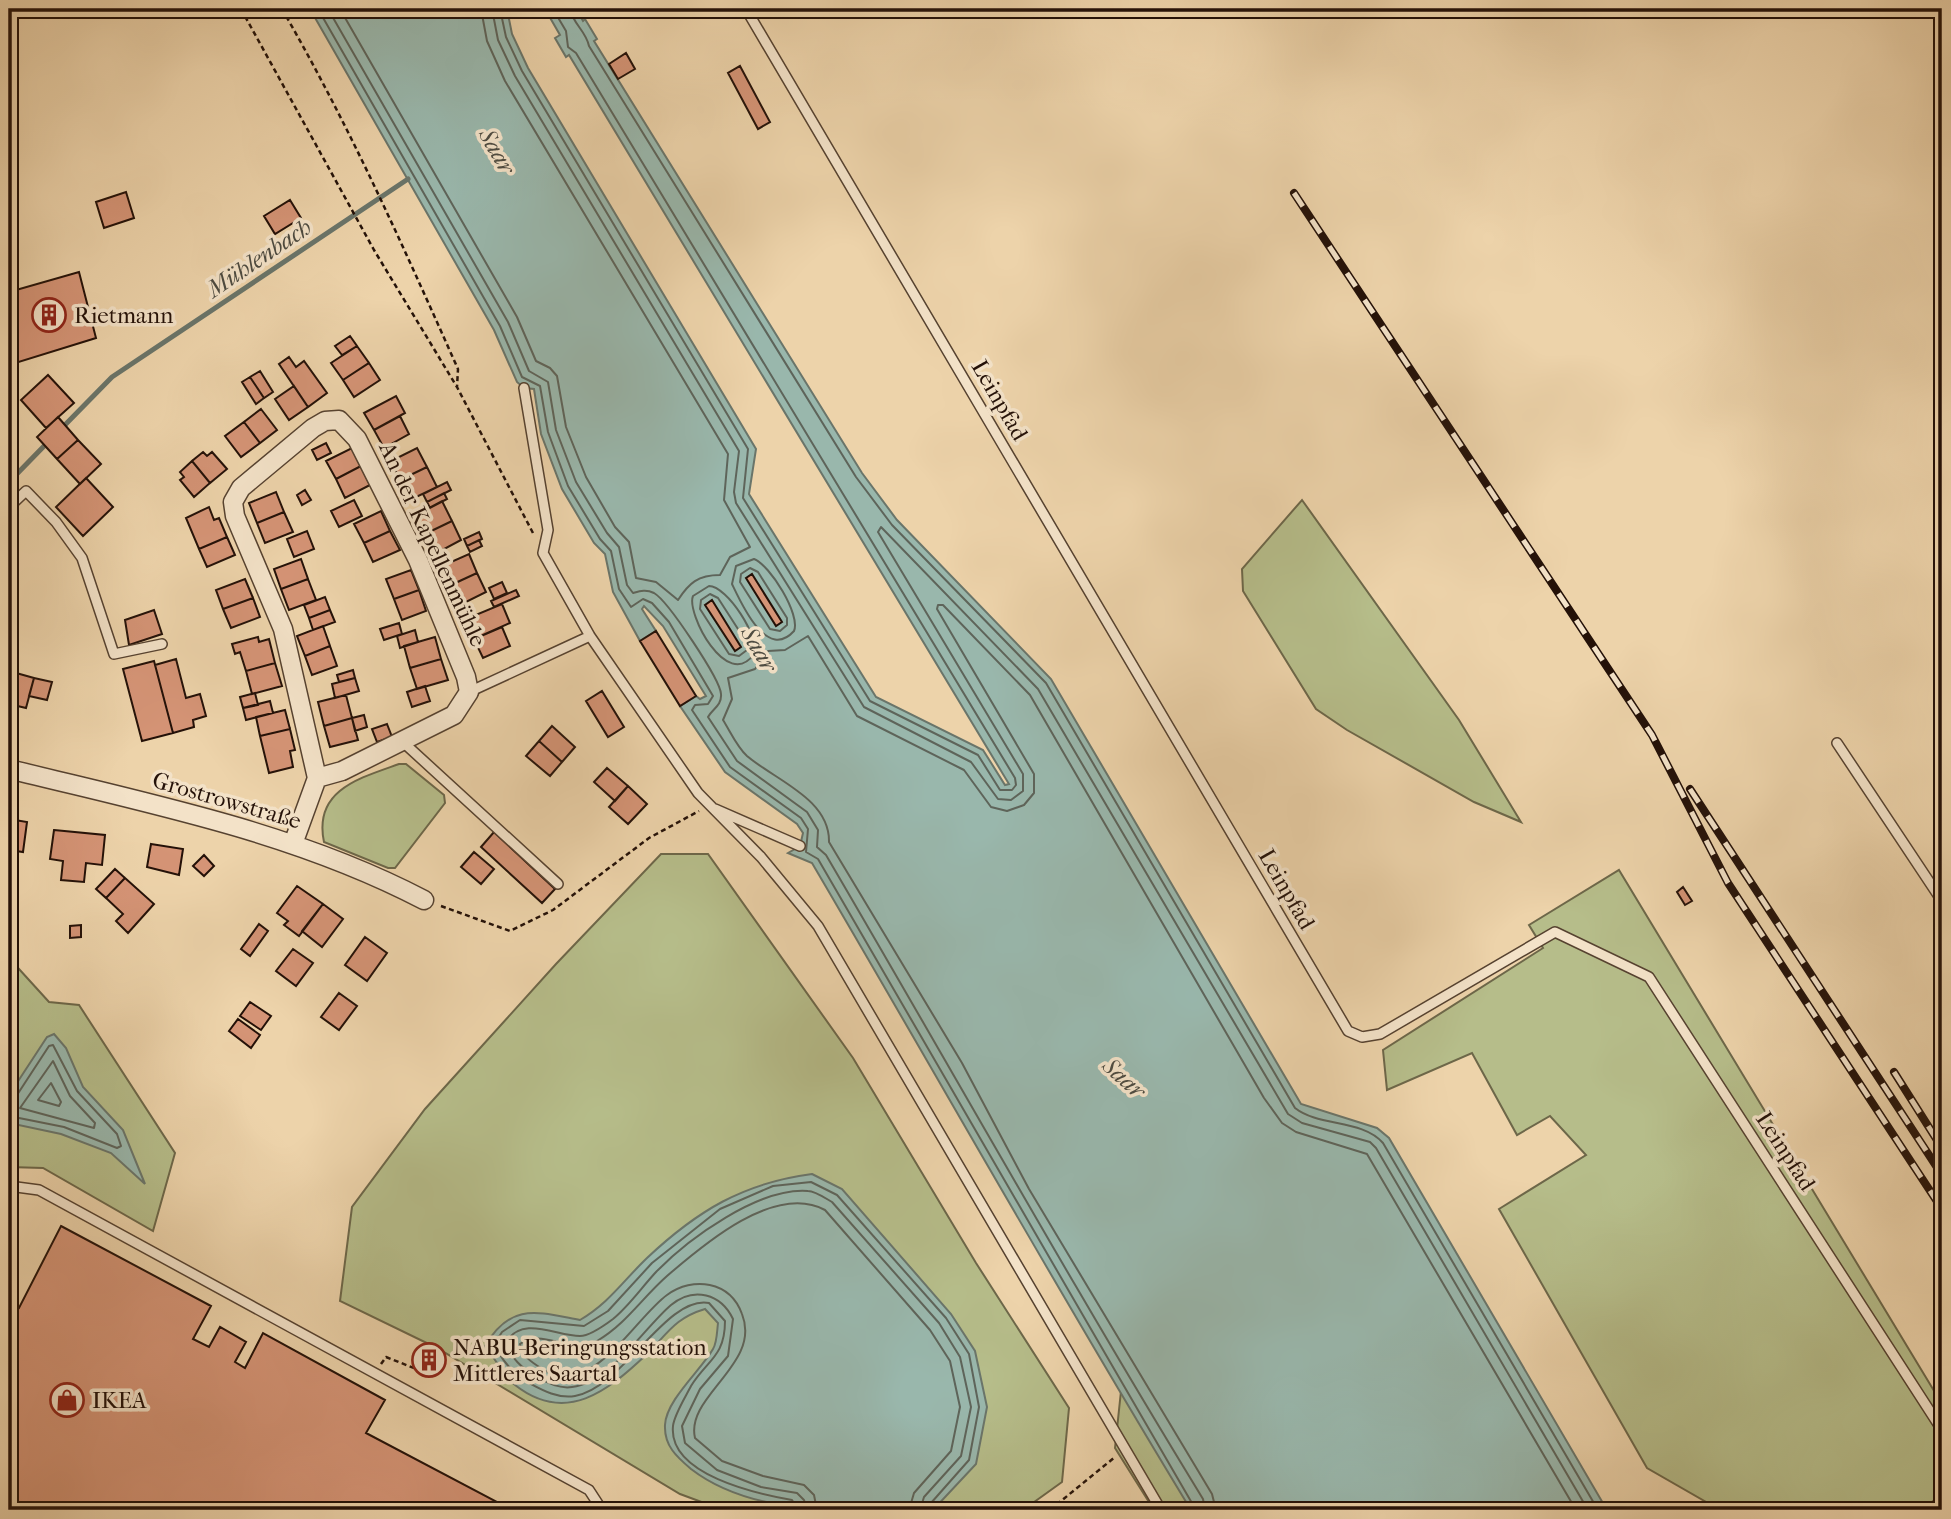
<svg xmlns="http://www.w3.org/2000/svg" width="1951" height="1519" font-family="'IM FELL French Canon',serif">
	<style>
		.green { fill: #b6bd8a; stroke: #6d6749; stroke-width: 2 }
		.water { fill: #99b7ac; stroke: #6a756a; stroke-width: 2 }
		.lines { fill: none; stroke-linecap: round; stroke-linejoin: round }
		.shore { stroke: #5e645a; stroke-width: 2 }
		.stream { stroke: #6a756a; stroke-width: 5 }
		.building { fill: #d59476; stroke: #241108; stroke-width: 2 }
		.lane-casing { stroke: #564230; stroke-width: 12 }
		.street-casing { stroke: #564230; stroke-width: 21 }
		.path { stroke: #241108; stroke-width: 2.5; stroke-dasharray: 5 3.5; stroke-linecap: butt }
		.lane { stroke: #f3e2c8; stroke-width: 9 }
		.street { stroke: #f3e2c8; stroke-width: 18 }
		.rail-casing { stroke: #241108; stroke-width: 8 }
		.rail { stroke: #f3e2c8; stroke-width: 5; stroke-dasharray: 16; stroke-linecap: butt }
		.labels { text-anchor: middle; stroke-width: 7; stroke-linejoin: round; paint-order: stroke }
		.poi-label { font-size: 23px; fill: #241108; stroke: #f3e2c8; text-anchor: start }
		.street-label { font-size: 23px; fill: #241108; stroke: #f3e2c8 }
		.water-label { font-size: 24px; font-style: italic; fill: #4d4b41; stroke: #f3e2c8 }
	</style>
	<rect width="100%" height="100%" fill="#edd3aa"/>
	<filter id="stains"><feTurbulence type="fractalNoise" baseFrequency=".00286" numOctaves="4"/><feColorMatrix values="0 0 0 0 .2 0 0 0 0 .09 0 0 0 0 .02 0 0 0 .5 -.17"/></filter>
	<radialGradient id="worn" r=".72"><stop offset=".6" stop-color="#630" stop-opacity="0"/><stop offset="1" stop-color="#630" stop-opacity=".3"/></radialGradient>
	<path class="green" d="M1302 500 1459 720 1521 822 1474 802 1347 730 1316 709 1243 591 1242 569Z
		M399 764H406L444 795 445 803 395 868H388L324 842C313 790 360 778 399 764Z
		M661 854H708L853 1058 976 1263 1069 1408 1062 1482 1023 1510H723L680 1494 437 1348 340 1301 352 1207 425 1109 556 964Z
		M1619 870 1942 1404V1510H1715L1713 1506 1647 1468 1499 1209 1586 1155 1550 1116 1517 1135 1472 1053 1387 1090 1383 1050 1543 948 1529 925Z
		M9 958 49 1002 79 1005 175 1153 153 1231 43 1168 9 1167Z
		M1121 1391 1195 1510H1154L1115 1448Z"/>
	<path class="water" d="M310 9H507L512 34 528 68 756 449 749 494 876 697 983 750 1005 785 1009 784 569 55 566 57 555 38 560 35 545 9H576L583 21 585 19 597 39 594 41 862 473 897 520 1051 679 1301 1104 1377 1128 1389 1138 1607 1510H1191C1061 1297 939 1079 812 863L788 853 800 846 803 833 797 824 725 772 680 706 696 696 700 699 706 696 663 626 644 606 642 609 656 631 640 641 613 592 605 554 594 543 562 489 541 434 534 389 524 388 517 382 494 330Z
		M54 1034 66 1048 83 1087 123 1130 145 1184 111 1153 61 1134 9 1123V1095L47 1037Z
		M812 1174 842 1189 951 1314 975 1351 987 1407 976 1464 933 1510C854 1510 756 1519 691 1469 677 1457 664 1446 665 1425 666 1400 702 1369 713 1349 717 1343 717 1331 718 1323L705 1309C675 1318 668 1333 647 1354 608 1391 566 1425 515 1385 504 1376 494 1357 485 1346 511 1302 537 1312 580 1320 609 1303 623 1281 647 1258 697 1211 743 1183 812 1174Z"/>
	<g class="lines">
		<path class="shore" d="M318 9 500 326 522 377 540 386 548 432 568 486 600 539 611 551 619 589 631 607 643 599 652 603 669 622 713 696 708 704 695 705 692 710 730 767 801 818 808 829 806 852 818 859 1196 1510
			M328 9 508 322 529 371 548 382 556 430 576 482 607 533 619 547 627 585 633 593C640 591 646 589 654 593 668 601 720 679 721 694 722 706 712 709 708 717L737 761 807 812 818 830 817 847 826 855C952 1070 1073 1287 1203 1499L1205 1510
			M340 9 517 317 536 361 550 368 557 376 566 427 586 477 615 527 629 542 636 578 656 582 678 600C689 583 698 575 720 575L730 557 750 547 724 500 728 454 505 81 487 41 481 9
			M492 9 498 40 515 76 739 451 734 492 736 503 864 707 971 762 998 799 1011 800 1023 791V774L878 532 881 527 1038 689 1288 1114 1302 1123 1370 1142 1376 1148 1588 1510
			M500 9 506 37 522 71 748 449 743 498 870 701 978 755 1000 790H1012L1016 785 1015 778 576 53 568 47 566 31 553 9
			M570 9C573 24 586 31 589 46L856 477 892 525 1046 683 1295 1108C1319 1127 1362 1119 1383 1143L1598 1510
			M754 559C770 565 801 615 794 631 767 661 742 605 732 584L736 566Z
			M750 568 758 572 787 618V625L780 631 770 629 740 582 741 574Z
			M709 586C727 586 760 637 754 654 727 692 686 613 693 596Z
			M710 594 718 598 747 643V650L739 656 729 654 700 609 701 600Z
			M53 1061 70 1096 95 1123 94 1128 20 1108Z
			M51 1083 61 1102 59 1106 38 1100Z
			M9 1098 17 1095 49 1046 53 1045 77 1091 117 1134 121 1146 117 1148 64 1127 9 1116
			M798 1510 792 1500C758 1494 668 1475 673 1426 674 1415 686 1396 691 1386 707 1360 725 1357 725 1321L709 1303C666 1295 623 1388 575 1396 558 1399 542 1390 529 1383 516 1377 498 1357 495 1343L502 1332 520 1320 584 1326 608 1311 652 1263 720 1209 773 1186 811 1182 837 1195 946 1318 969 1354 979 1407 969 1460 931 1503 929 1510
			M807 1510 804 1500 797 1493 761 1487 717 1470 685 1443 682 1426 700 1389 728 1356 733 1319C721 1294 694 1286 671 1305 644 1328 610 1383 572 1387 560 1389 547 1383 537 1377 524 1370 509 1357 506 1342 523 1315 556 1336 580 1336 590 1336 605 1325 613 1319 629 1306 642 1287 656 1272 688 1239 759 1187 808 1191 815 1191 825 1198 832 1202L939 1323 960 1357 971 1407 961 1456 924 1497 920 1510
			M817 1510 814 1495 804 1485 763 1476 722 1461 695 1438C685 1396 762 1364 742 1314 730 1281 693 1276 667 1295 635 1318 592 1399 544 1370 533 1363 522 1357 520 1344 541 1327 573 1356 597 1341 626 1324 642 1298 667 1276 704 1244 775 1183 825 1210L930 1330 950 1361 960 1407 951 1451 914 1493 909 1510
			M1216 1510 1212 1494 1029 1189 962 1063 829 842C830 799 775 780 747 756 737 747 730 731 723 720L732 699 728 678 755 669 768 651 785 650 808 636 857 716 964 770 991 807 1007 811 1024 805 1034 793V774L937 609 938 605H943L1030 695 1264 1098 1282 1123 1296 1132 1367 1154 1576 1510"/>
		<path class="stream" d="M60 430 112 377 408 179
			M9 482 48 442"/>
	</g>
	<path class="building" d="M626 53 635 69 618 79 609 64Z
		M740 66 770 122 758 129 728 73Z
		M126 192 134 218 104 228 96 202Z
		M290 200 301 218 275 234 264 216Z
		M79 272 96 338 9 365V292Z
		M350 336 357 346 342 355 335 346Z
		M357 346 369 363 343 380 331 363Z
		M289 357 296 367 304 361 327 393 308 407 279 364Z
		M369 363 380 380 354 397 343 380Z
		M260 371 273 392 264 398 250 377Z
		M48 375 74 403 46 428 21 400Z
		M250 377 264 398 256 404 242 382Z
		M294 386 308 407 289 420 275 399Z
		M396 396 405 413 374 430 364 413Z
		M261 409 277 430 260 443 244 422Z
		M400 416 409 434 384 448 374 430Z
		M58 417 78 440 57 459 37 437Z
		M244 422 260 443 241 457 225 436Z
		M78 440 101 464 80 484 57 459Z
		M326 443 331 453 317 460 312 450Z
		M352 448 361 466 336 479 326 461Z
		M417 448 427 467 400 480 391 461Z
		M203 452 207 456 212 452 227 469 210 483 192 461Z
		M192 461 210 483 194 497 180 480 184 477 180 472Z
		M361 466 370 485 345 498 336 479Z
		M427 467 437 487 410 500 400 480Z
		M86 478 113 507 83 536 56 507Z
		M447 482 451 490 427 502 423 494Z
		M305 490 311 500 302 505 297 495Z
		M276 492 284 512 257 523 249 503Z
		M444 493 447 499 430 508 427 502Z
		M354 500 362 516 339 527 331 511Z
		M442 501 452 521 425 534 416 515Z
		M209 507 214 520 219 518 227 537 199 549 186 518Z
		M381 511 390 531 364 543 354 524Z
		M284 512 293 532 265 543 257 523Z
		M452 521 461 540 435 554 425 534Z
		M307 531 314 549 294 557 287 539Z
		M390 531 400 550 373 562 364 543Z
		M479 532 482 539 467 546 464 539Z
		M227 537 235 555 207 567 199 549Z
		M479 540 482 546 470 552 467 546Z
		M469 554 477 573 451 585 442 566Z
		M301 559 308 579 281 589 274 569Z
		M411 570 419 590 394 599 386 579Z
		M477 573 486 592 460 605 451 585Z
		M752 574 782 622 776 626 746 578Z
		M245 579 253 598 223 609 216 590Z
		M308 579 316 600 289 610 281 589Z
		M502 582 507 593 494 599 489 588Z
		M419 590 426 611 402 620 394 599Z
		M516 590 519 596 494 607 491 601Z
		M325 597 330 610 309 618 304 605Z
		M253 598 260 617 231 628 223 609Z
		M712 600 741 647 735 651 705 605Z
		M502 604 510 623 474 639 466 619Z
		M154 610 162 634 129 645 125 620Z
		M330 610 335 622 313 630 309 618Z
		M399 623 402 634 384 640 380 629Z
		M323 626 330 646 305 656 297 636Z
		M502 627 510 646 483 658 474 639Z
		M415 630 418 642 400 648 397 636Z
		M656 631 696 696 680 706 640 641Z
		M258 637 259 642 269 639 275 663 246 671 240 652 235 654 232 644Z
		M435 637 441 659 410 668 404 646Z
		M330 646 337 666 312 675 305 656Z
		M176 659 186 698 200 694 206 716 193 720 194 727 173 733 155 665Z
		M441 659 448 680 417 689 410 668Z
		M154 661 173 733 142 741 123 669Z
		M275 663 282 686 252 694 246 671Z
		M353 670 355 678 339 682 337 675Z
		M9 671 34 678 26 708 9 704Z
		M34 678 52 682 47 700 29 696Z
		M355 678 359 691 335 698 332 684Z
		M425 686 430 701 412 707 407 692Z
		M602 691 624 727 608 737 586 701Z
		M255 693 258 705 243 708 240 697Z
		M346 695 352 718 324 726 318 702Z
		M270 701 273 713 246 720 243 708Z
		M285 710 290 729 260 736 256 717Z
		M364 715 367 727 355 731 352 718Z
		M352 718 358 740 330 747 324 726Z
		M387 724 392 737 377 742 372 729Z
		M552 726 575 747 562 762 539 741Z
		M290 729 295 750 290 751 293 767 269 773 260 736Z
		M539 741 562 762 550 776 526 756Z
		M607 768 628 786 615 801 594 782Z
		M628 786 647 804 628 824 609 807Z
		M9 819 27 822 23 852 9 850Z
		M54 830 105 835 102 865 86 863 84 882 61 880 63 861 50 859Z
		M494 832 555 889 542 903 481 847Z
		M151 844 183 849 179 875 147 867Z
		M474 852 494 869 481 884 461 867Z
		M204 855 214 866 204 876 193 866Z
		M115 869 125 878 106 898 96 889Z
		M125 878 154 904 128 933 116 921 123 914 106 898Z
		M297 886 323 904 299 936 284 925 288 921 277 913Z
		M1683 887 1692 901 1685 905 1677 892Z
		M323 904 343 919 322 947 302 931Z
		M259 924 268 931 250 956 241 949Z
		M81 925V937L70 938V926Z
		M365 937 387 953 367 981 345 965Z
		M293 949 313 963 296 986 276 971Z
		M339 993 357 1006 339 1030 321 1017Z
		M250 1002 271 1016 261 1030 240 1016Z
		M238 1019 260 1035 251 1048 229 1031Z
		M61 1226 211 1306 193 1339 209 1347 220 1327 246 1342 235 1362 245 1368 263 1333 385 1400 366 1433 512 1510H9V1303L19 1308Z
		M425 1350 440 1358 433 1370 418 1362Z"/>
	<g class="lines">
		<g class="lane-casing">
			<path id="lane" d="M746 9 1348 1031 1362 1037 1380 1034 1555 932 1649 977 1942 1430
				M524 388 548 530 543 553 590 636 698 793 761 857 818 926 1161 1510
				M9 507 26 491 56 522 82 558 114 654 162 644
				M469 692 590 636
				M404 743 558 884
				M1837 743 1942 901
				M715 809 800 846
				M9 1186 39 1190 589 1490 602 1510
				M1928 1510 1942 1502"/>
		</g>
		<g class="street-casing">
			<path id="street" d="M9 769C150 804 294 832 424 900
				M293 844 317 778 283 629 235 516 233 502 241 488 313 428 325 421 339 420 357 439 418 560 466 677 469 692 454 715 342 771 317 778"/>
		</g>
		<path class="path" d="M241 9 374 250 457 387 534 535
			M282 9C349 125 403 246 458 369L457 387
			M441 906 510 931 553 910 649 838 699 811
			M381 1364 386 1357 424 1372
			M1050 1510 1115 1457"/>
		<use href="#lane" class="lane"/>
		<use href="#street" class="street"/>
		<g class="rail-casing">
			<path id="rail" d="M1294 193 1652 735 1728 883 1942 1209
				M1690 789 1942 1175
				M1894 1072 1942 1148"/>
		</g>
		<use href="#rail" class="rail"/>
	</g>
	<defs>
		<g id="building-ring" transform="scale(1.75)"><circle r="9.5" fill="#f3e2c8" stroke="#8f2418" stroke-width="1.5"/><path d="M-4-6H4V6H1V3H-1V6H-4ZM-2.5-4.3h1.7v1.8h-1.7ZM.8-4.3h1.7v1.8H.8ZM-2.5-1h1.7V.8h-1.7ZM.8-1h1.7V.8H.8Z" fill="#8f2418"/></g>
		<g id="shop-ring" transform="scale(1.75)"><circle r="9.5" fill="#f3e2c8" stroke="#8f2418" stroke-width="1.5"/><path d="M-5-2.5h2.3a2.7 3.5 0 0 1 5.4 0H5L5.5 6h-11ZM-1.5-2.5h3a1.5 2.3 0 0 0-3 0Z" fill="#8f2418"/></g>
	</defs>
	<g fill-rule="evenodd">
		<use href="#building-ring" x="49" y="315"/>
		<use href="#building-ring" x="429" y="1360"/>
		<use href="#shop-ring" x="67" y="1400"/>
	</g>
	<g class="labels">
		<g class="poi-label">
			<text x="74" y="323">Rietmann</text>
			<text x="453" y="1355">NABU-Beringungsstation<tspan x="453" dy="26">Mittleres Saartal</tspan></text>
			<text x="92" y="1408">IKEA</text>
		</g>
		<g class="street-label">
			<text transform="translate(1000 400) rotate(60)" y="8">Leinpfad</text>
			<text transform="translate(433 544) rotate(65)" y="8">An der Kapellenmühle</text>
			<text transform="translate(227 800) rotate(16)" y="8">Grostrowstraße</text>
			<text transform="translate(1287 889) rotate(60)" y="8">Leinpfad</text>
			<text transform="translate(1786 1151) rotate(57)" y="8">Leinpfad</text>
		</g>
		<g class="water-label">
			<text transform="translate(497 151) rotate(60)" y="8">Saar</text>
			<text transform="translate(259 258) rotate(-34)" y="8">Mühlenbach</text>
			<text transform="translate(759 649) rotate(60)" y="8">Saar</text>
			<text transform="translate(1124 1078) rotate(41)" y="8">Saar</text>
		</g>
	</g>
	<rect width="1951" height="1519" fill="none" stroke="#edd3aa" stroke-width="35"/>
	<rect x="10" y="10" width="1930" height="1498" fill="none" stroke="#241108" stroke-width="3.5"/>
	<rect x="18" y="18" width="1916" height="1484" fill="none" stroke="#241108" stroke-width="2"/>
	<rect width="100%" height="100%" filter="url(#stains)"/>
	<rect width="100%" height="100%" fill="url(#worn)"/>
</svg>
